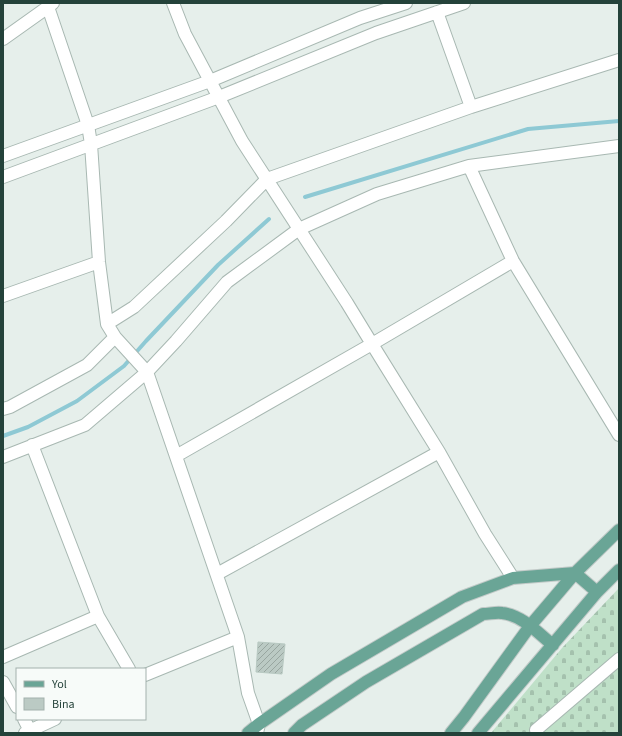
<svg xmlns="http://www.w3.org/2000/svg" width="622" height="736" font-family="'Source Sans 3',sans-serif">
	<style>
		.cemetery { fill: url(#cemetery-stones) }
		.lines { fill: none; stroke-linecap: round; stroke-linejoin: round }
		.stream { stroke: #8ec9d4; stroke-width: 4 }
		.building { fill: url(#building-hatch); stroke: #b8c9c2 }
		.minor-casing { stroke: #a8b8b2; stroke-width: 14 }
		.major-casing { stroke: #c2cac8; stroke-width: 14 }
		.minor { stroke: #fff; stroke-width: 12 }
		.major { stroke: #6aa596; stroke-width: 12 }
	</style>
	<defs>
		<pattern id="cemetery-stones" width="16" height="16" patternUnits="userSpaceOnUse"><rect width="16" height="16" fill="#bfe0c8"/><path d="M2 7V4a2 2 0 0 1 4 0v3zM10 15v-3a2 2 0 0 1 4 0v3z" fill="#a4c1ad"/></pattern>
		<pattern id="building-hatch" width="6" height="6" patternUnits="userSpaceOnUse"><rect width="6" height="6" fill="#bbcac4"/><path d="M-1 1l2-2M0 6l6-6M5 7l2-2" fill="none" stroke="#98a6a0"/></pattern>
	</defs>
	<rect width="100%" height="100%" fill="#e6efeb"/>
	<path class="cemetery" d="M619 588V733H491L562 648Z"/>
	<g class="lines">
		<path class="stream" d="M305 197 528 129 619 121
			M3 436 28 427 77 401 124 366 146 341 218 265 269 219"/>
	</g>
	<path class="building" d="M258 642 285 644 282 674 256 672Z"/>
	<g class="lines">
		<g class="minor-casing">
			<path id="minor" d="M173 3 185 34 242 141 347 303 372 344 439 452 485 534 513 578
				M48 7 88 125 91 144 99 262 107 324 115 337 147 372 238 637 248 693 259 724 257 733
				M437 12 471 107
				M3 39 48 7 53 3
				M3 156 210 81 360 18 406 3
				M469 166 513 261 619 435
				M3 177 219 97 376 33 464 3
				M3 296 99 262
				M107 324 134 307 226 221 267 179 471 107 619 60
				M3 409 10 407 87 365 115 337
				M32 445 98 616 129 669
				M176 456 372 344 513 261
				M3 457 85 425 147 372 176 341 227 282 299 229 377 194 469 166 619 146
				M217 574 439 452
				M3 657 98 616
				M145 675 238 637
				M3 682 17 707
				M24 719 31 733
				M536 730 619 659
				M25 733 55 719"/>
		</g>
		<g class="major-casing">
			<path id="major" d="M248 733 259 724 331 674 462 597 513 578 575 573 597 592
				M294 733 302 725 366 682 483 614C489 614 496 612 502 613 522 615 538 633 553 645
				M451 733 464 717 530 626 575 573 619 530
				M478 733 597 592 619 570"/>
		</g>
		<use href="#minor" class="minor"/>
		<use href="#major" class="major"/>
	</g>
	<rect width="622" height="736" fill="none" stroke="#24423a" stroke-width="8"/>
	<rect x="16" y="668" width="130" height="52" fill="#f7fbf9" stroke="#a3b1ad"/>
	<rect x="24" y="681" width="20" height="6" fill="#6aa596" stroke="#a3b1ad"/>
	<text x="52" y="688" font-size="12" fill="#24423a">Yol</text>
	<rect x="24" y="698" width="20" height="12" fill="#bbcac4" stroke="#a3b1ad"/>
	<text x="52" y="708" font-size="12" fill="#24423a">Bina</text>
</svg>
